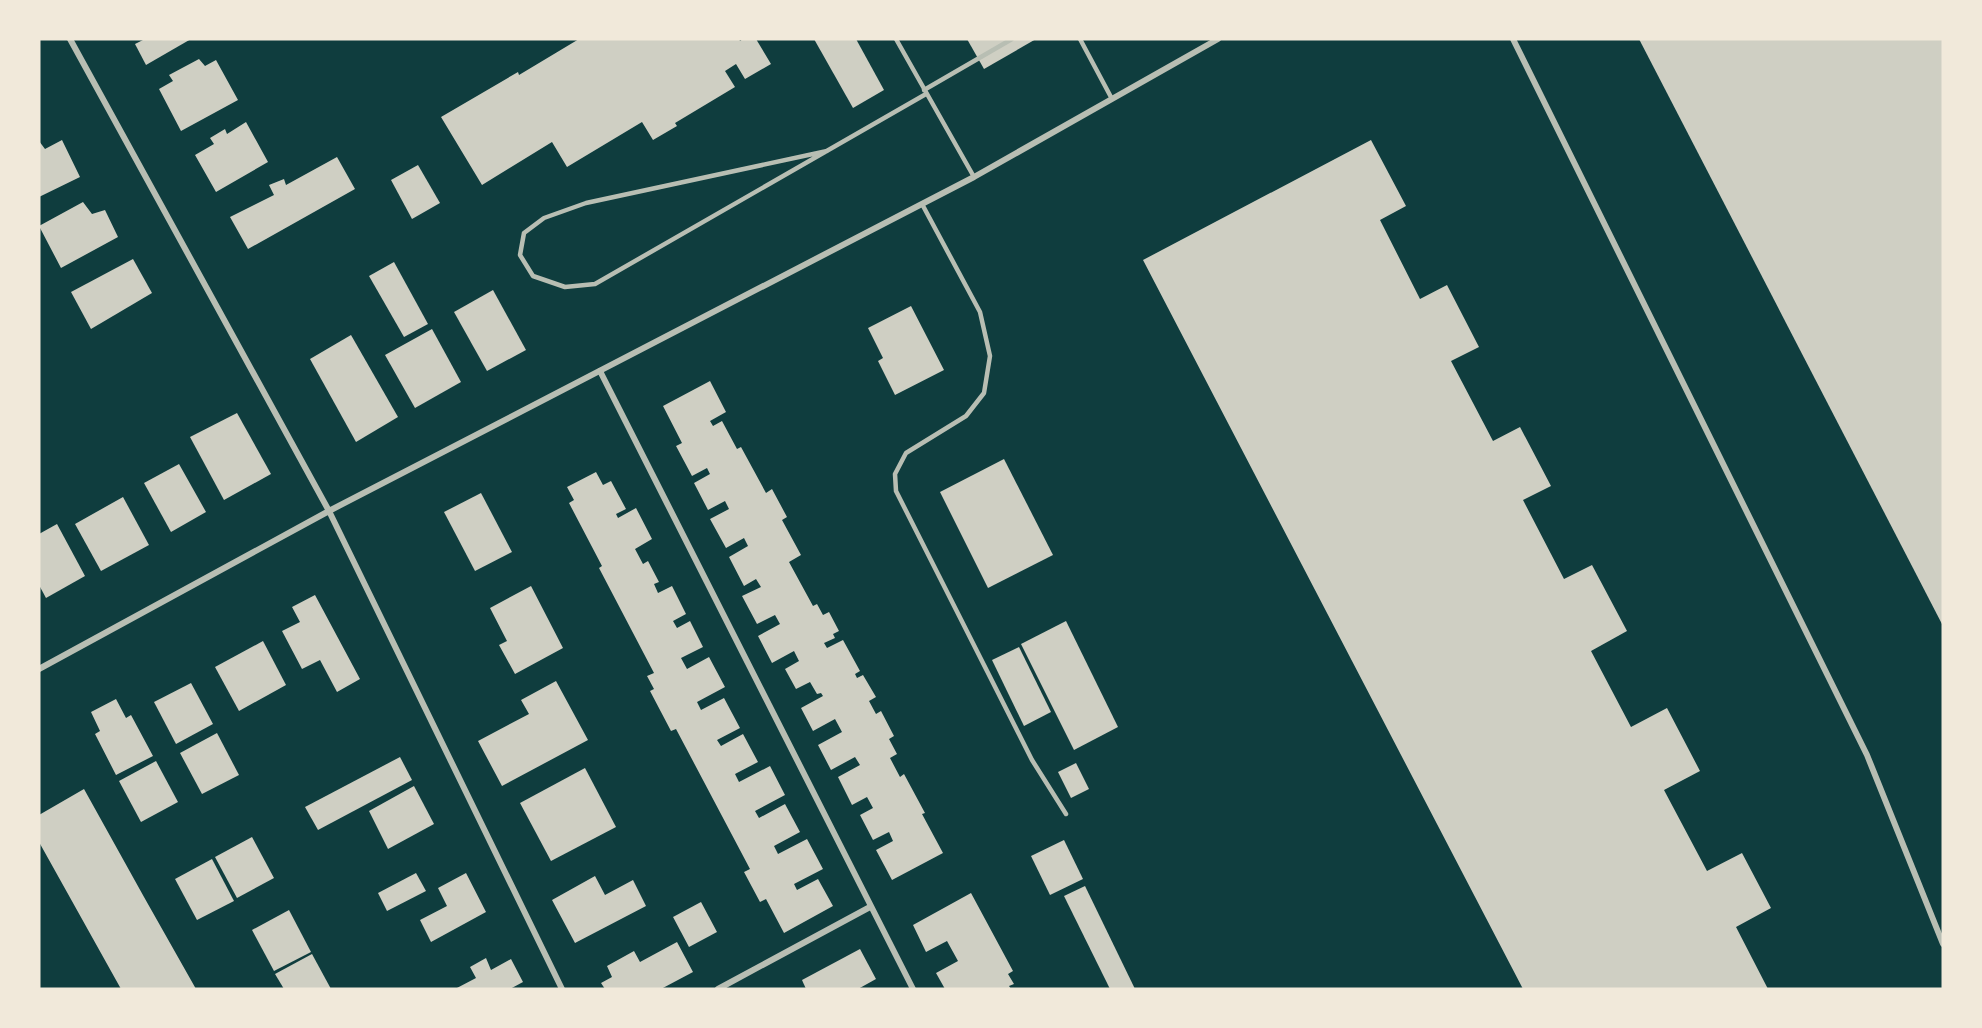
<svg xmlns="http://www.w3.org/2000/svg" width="1982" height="1028" font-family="'DejaVu Sans',sans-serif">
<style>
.building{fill:#cfcfc3}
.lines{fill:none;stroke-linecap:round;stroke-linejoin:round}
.service{stroke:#b8beb3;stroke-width:4.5}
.minor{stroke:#b8beb3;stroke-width:6}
</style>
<rect width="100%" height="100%" fill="#0f3d3e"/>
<!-- building -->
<g class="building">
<path d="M145,39h46l-45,26 -11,-21z"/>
<path d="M579,39h160l1,2 3,-2h13l15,25 -26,15 -9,-15 -11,7 10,16 -60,36 2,3 -24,14 -11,-18 -75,45 -15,-25 -70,43 -41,-68 77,-45 1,3z"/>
<path d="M814,39h42l28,51 -31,18z"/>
<path d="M967,39h69l-52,30z"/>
<path d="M1639,39h304v587z"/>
<path d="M199,59l6,7 11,-6 22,40 -57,31 -22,-42 14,-8 -4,-6z"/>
<path d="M246,122l22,40 -52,30 -21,-37 19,-11 -4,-6 15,-9 2,5z"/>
<path d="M62,140l18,37 -41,20v-56l6,8z"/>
<path d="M1371,140l35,66 -26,14 40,79 27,-14 32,62 -28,14 42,80 27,-14 31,59 -28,14 41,79 28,-14 35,66 -36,20 40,76 36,-19 33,63 -36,19 43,81 35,-18 29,55 -35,19 32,62h-245l-380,-729z"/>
<path d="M337,157l18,32 -107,60 -18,-32 44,-22 -5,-10 15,-6 2,6z"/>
<path d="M418,165l22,38 -28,16 -21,-39z"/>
<path d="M83,202l9,12 13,-4 13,27 -57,31 -22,-42z"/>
<path d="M133,259l19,34 -61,36 -20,-37z"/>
<path d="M394,262l34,62 -24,13 -35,-61z"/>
<path d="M493,290l33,60 -39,21 -33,-59z"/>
<path d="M911,306l33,64 -49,25 -17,-34 5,-3 -15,-30z"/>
<path d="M432,329l29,53 -46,26 -30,-53z"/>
<path d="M351,335l47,82 -42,25 -46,-83z"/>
<path d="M710,381l16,31 -16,9 3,5 9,-5 15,28 4,-2 25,46 6,-4 15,28 -5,3 19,35 -12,7 24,44 4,-2 6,11 6,-3 10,19 -6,3 2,4 -11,5 3,5 16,-8 17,31 -5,3 2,4 6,-3 13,22 -7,4 7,13 5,-3 13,25 -5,3 8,15 -7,4 10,19 4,-3 21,39 -3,1 21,39 -51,27 -16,-30 17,-9 -4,-9 -16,8 -13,-25 13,-7 -6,-11 -15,8 -14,-28 22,-12 -5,-8 -24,13 -13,-25 24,-13 -7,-13 -22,12 -12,-23 22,-12 -2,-3 -4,1 -7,-12 -14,7 -11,-20 14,-8 -5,-10 -22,12 -14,-27 22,-12 -5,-9 -18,9 -15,-28 19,-9 -5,-8 -12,7 -15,-29 19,-11 -4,-8 -18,10 -16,-29 19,-10 -4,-8 -17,9 -14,-27 16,-9 -3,-6 -15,8 -16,-30 6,-3 -19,-37z"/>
<path d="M237,413l34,61 -47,26 -34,-63z"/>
<path d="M1004,459l49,96 -65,33 -48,-96z"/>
<path d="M179,464l27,48 -35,20 -27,-49z"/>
<path d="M596,472l7,13 8,-4 15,28 -10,5 2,4 18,-10 16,31 -17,10 8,15 5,-3 11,21 -5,2 4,9 14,-7 14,28 -13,7 4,7 13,-7 13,26 -22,11 6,11 22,-12 16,30 -28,15 4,8 23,-12 16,30 -23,12 4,6 22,-12 15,28 -23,12 4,8 31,-16 15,29 -30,16 4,7 26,-14 15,28 -26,14 4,8 29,-15 16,30 -29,15 3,6 21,-11 15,27 -49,27 -18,-34 -6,3 -16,-30 6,-3 -74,-140 -5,2 -21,-40 4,-2 -7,-13 7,-3 -55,-105 3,-2 -33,-63 5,-3 -7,-13z"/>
<path d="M481,493l31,59 -37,19 -31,-59z"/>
<path d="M123,497l26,48 -48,26 -26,-47z"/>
<path d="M57,524l28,52 -39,22 -7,-13v-51z"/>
<path d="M531,586l32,62 -48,26 -16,-29 8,-4 -17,-33z"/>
<path d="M315,595l45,84 -23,13 -17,-32 -18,9 -20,-38 18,-9 -8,-15z"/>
<path d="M1066,621l52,106 -44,23 -53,-106z"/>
<path d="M263,641l23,44 -47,26 -24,-44z"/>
<path d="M1019,647l32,65 -27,14 -32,-66z"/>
<path d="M556,681l32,59 -86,46 -24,-45 51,-27 -8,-14z"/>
<path d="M191,683l22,41 -37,20 -22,-42z"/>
<path d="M116,699l10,19 5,-3 22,41 -37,19 -21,-41 5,-3 -9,-19z"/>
<path d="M217,733l22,42 -37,19 -22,-41z"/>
<path d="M400,757l12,23 -94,50 -13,-23z"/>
<path d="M156,761l22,41 -37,20 -22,-41z"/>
<path d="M1076,763l13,26 -18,9 -13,-26z"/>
<path d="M585,768l31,59 -65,34 -31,-58z"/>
<path d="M414,786l20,38 -46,25 -19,-38z"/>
<path d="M84,789l60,108 52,92h-75l-82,-147v-27z"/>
<path d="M252,837l22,41 -37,20 -22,-41z"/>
<path d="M1064,840l19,39 -33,16 -19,-39z"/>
<path d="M212,859l22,42 -37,19 -22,-41z"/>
<path d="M416,873l10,18 -39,20 -9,-18z"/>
<path d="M466,873l20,39 -55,30 -11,-22 27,-14 -9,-18z"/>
<path d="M595,876l10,19 28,-15 13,26 -71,37 -23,-43z"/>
<path d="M1085,886l50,103h-25l-46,-93z"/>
<path d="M971,893l42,78 -5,3 6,10 -5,2 2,3h-66l-9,-16 22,-12 -11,-20 -21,11 -13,-27z"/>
<path d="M701,902l16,30 -28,15 -16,-30z"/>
<path d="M289,910l22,42 -37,19 -22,-41z"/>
<path d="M677,942l16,30 -32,17h-56l-4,-6 11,-6 -5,-11 27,-15 6,11z"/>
<path d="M860,949l16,30 -18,10h-52l-4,-9z"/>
<path d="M312,954l19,35h-47l-9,-15z"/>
<path d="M486,958l5,12 20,-11 12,23 -13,7h-55l21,-11 -6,-11z"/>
</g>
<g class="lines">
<!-- service -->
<g class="service">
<path d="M896,39l78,138"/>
<path d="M1080,39l32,60"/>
<path d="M924,90l88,-51"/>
<path d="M827,151l-241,52 -42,15 -20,15 -4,22 13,21 32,11 30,-3 331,-190"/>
<path d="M922,204l58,108 10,44 -6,37 -18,23 -60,37 -11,21 1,17 136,269 34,54"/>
</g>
<!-- minor -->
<g class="minor">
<path d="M70,39l259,472 233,478"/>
<path d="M1513,39l354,716 76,189"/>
<path d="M600,371l313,618"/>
<path d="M39,669l290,-158 645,-334 244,-138"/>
<path d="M718,989l152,-82"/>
</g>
</g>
<!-- border -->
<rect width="1982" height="1028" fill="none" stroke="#f1e9da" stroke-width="81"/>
</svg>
